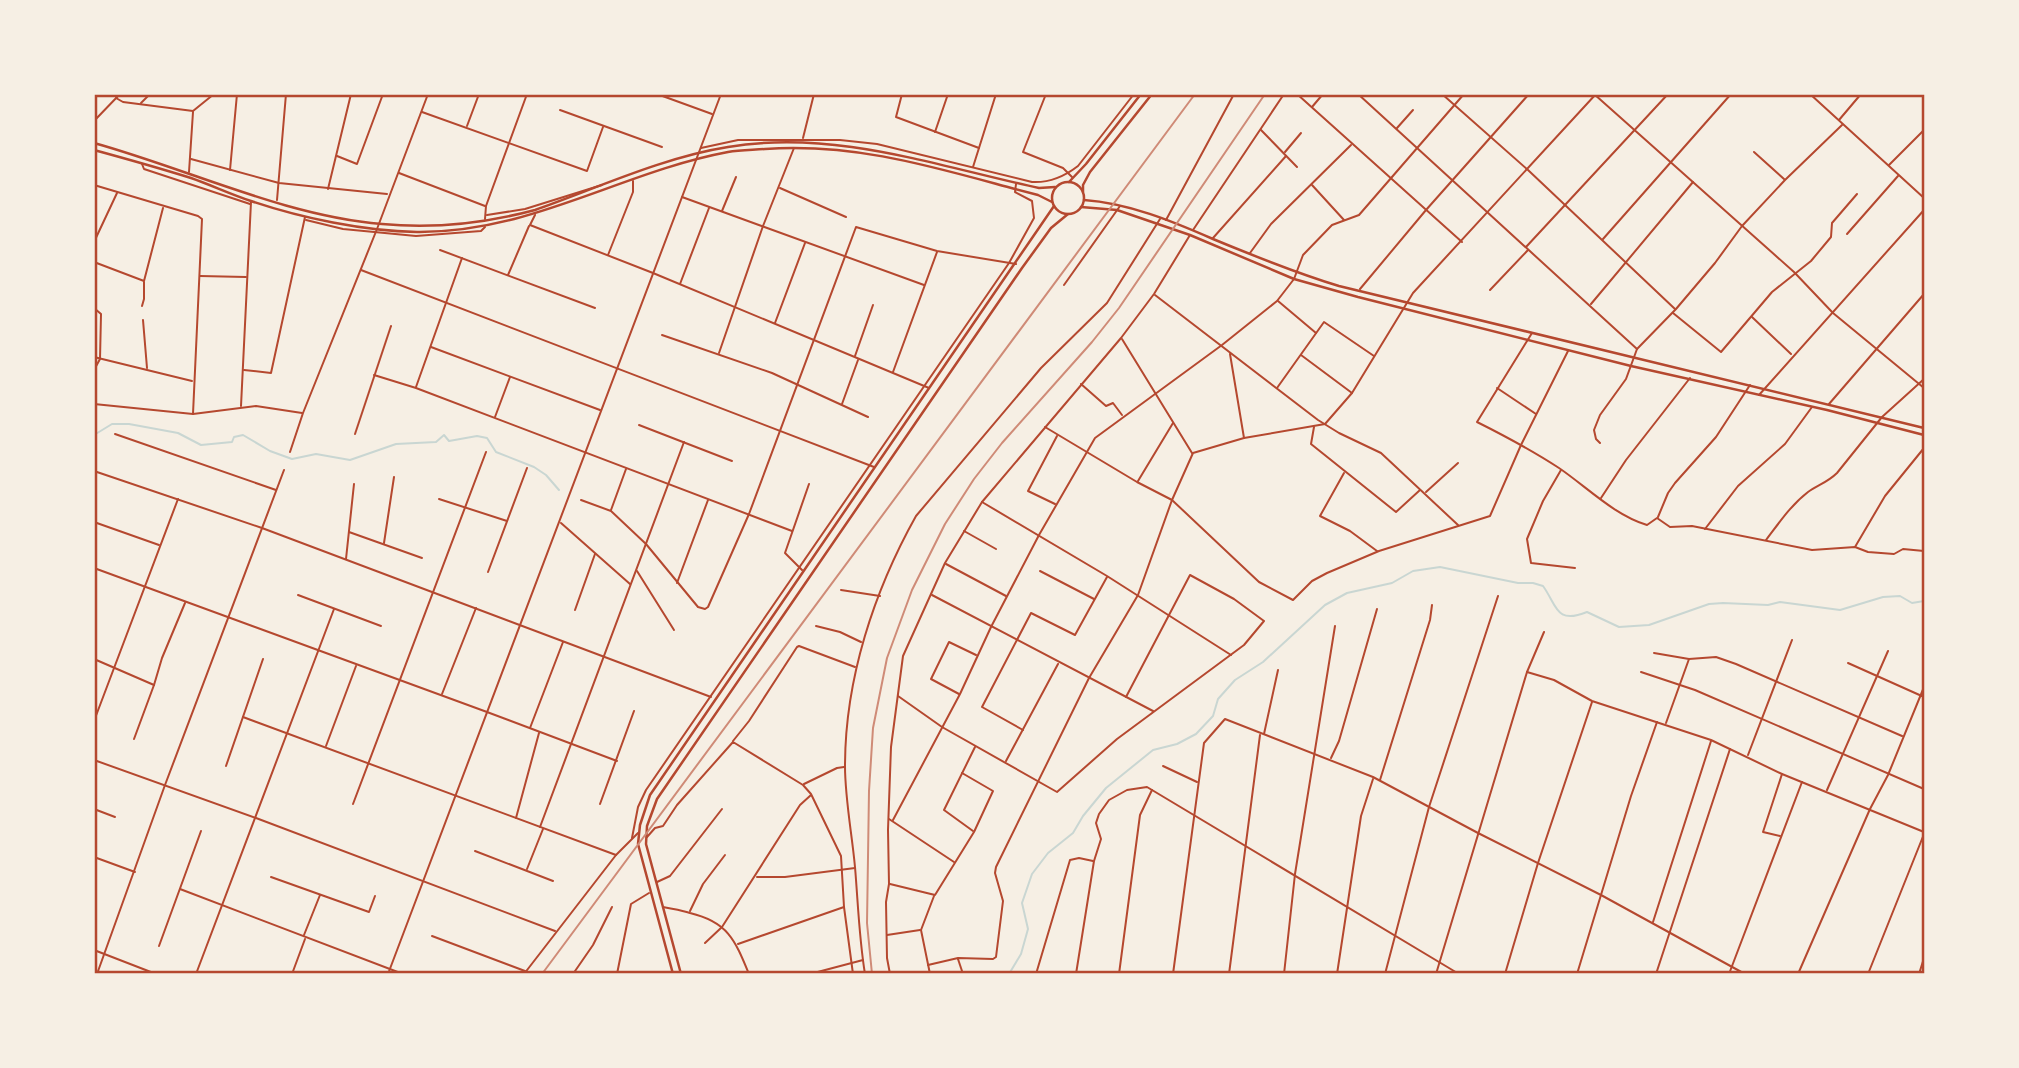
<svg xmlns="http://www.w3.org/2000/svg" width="2019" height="1068" font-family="'Playfair Display',serif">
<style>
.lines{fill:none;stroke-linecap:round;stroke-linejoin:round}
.stream{stroke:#c9d6d2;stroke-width:2}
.minor{stroke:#b5482f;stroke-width:2}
.secondary{stroke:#b5482f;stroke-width:2.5}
.primary{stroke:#b5482f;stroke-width:2.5}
.rail{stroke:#cf8b77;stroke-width:2}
.neatline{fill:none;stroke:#b5482f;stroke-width:2.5}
</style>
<rect width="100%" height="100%" fill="#f6efe4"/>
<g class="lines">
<!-- stream -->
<g class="stream">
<path d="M94,435l18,-11h17l49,9 23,12 31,-3 2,-5 9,-2 27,16 22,8 24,-5 34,6 46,-16 40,-2 8,-7 5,6 28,-5 10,2 9,14 38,15 12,8 13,15"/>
<path d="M1009,974l12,-20 7,-25 -6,-26 10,-29 16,-21 25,-20 10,-17 23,-28 47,-38 24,-6 19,-10 17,-18 5,-17 17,-19 28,-18 62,-57 22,-12 45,-10 21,-12 27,-4 78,16h15l10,3c14,19 12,39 44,26l32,15 30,-2 60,-21 14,-1 45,2 12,-3 60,8 43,-13 17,-1 12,7 12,-2"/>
</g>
<!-- minor -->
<g class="minor">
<path d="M657,94l55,20"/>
<path d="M902,94l-6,23 83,31"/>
<path d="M1046,94l-23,58 40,16 9,9"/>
<path d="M1297,94l165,148"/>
<path d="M1358,94l279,255"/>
<path d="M1442,94l86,76 147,139"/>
<path d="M1594,94l200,178 39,41 91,75"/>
<path d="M1810,94l114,104"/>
<path d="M116,98l7,4 70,9 21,-17"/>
<path d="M141,103l9,-9"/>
<path d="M1312,107l11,-13"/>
<path d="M560,110l102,37"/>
<path d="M422,112l165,59 16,-44"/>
<path d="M1839,120l22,-26"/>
<path d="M94,121l26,-27"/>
<path d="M467,126l12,-32"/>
<path d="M1397,128l16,-18"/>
<path d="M1261,130l36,37"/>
<path d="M935,132l13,-38"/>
<path d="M803,138l11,-44"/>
<path d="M701,148l37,-8h102l37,4 155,38c17,1 33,-6 46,-16l56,-72"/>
<path d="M1285,152l16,-19"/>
<path d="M1754,152l30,27"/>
<path d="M337,156l20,8 26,-70"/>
<path d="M191,159l88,24 108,11"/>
<path d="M142,164l2,5 106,35"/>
<path d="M1889,165l35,-35"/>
<path d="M973,167l23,-73"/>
<path d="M230,170l7,-76"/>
<path d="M189,172l4,-60"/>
<path d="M399,173l86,33"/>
<path d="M94,185l104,31 4,3 -9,195"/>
<path d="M1312,185l32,35"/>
<path d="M780,188l66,29"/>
<path d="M328,189l23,-95"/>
<path d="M682,197l242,88"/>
<path d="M277,200l9,-106"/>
<path d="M722,211l14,-34"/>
<path d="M487,215l38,-6 77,-24"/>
<path d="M535,215l-5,10 123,48 276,115"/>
<path d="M485,219l1,-13 41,-112"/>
<path d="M306,220l37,9 73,7 65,-5 4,-4"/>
<path d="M1166,220l68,-126"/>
<path d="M1193,230l91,-136"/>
<path d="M1847,234l51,-58"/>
<path d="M1213,238l73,-82"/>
<path d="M1603,239l128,-145"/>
<path d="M94,242l23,-49"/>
<path d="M1526,247l142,-153"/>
<path d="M440,250l155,58"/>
<path d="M1250,253l21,-29 80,-79"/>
<path d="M608,255l25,-63v-11"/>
<path d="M94,262l50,19 19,-73"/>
<path d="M361,270l513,197"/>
<path d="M508,275l21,-49"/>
<path d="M200,276l46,1"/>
<path d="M680,284l29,-76"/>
<path d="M1064,285l56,-79"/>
<path d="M1360,289l66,-79 103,-116"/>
<path d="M1490,290l38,-40"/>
<path d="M1155,295l163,125 21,13 42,20 77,72"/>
<path d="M1278,301l38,32"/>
<path d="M1591,304l102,-122"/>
<path d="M142,306l2,-7v-17"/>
<path d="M94,308l7,6 -1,45 -6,11"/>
<path d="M1673,313l48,39 51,-60 39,-31 20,-24 1,-14 25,-29"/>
<path d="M1752,317l39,37"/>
<path d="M143,320l4,48"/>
<path d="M775,323l30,-80"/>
<path d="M1532,333l-55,89c28,14 56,29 82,46 28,19 55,47 88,57l10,-7 13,9 22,-1 120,24 43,-3 13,5 26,2 9,-5 21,2"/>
<path d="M662,335l110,38 96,44"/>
<path d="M1122,339l70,114"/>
<path d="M431,347l169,63"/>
<path d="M719,353l44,-127 31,-78"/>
<path d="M1230,354l14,84"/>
<path d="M1301,355l51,38"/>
<path d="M855,356l18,-51"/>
<path d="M94,357l98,24"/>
<path d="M244,370l27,3 34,-156"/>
<path d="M893,372l44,-120"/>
<path d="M374,375l42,13 376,143"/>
<path d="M1081,384l25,22 7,-3 9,12"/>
<path d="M416,387l46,-129"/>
<path d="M1277,388l47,-66 50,34"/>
<path d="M1497,388l39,26"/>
<path d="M1759,395l165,-185"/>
<path d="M94,404l99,10 63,-8 46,7"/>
<path d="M842,404l16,-44"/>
<path d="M1829,404l95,-110"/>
<path d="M241,406l10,-204"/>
<path d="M495,417l15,-40"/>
<path d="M639,425l93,36"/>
<path d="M1045,427l92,55 35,18 87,82 34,18 19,-19 15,-8 52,-22 111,-35 31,-71 47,-94"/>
<path d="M1314,427l-3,17 85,68 24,-22"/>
<path d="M115,434l161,56"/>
<path d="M355,434l36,-108"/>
<path d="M1600,443l-4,-4 -2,-9 6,-15 26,-36 11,-30 39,-40 39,-46 27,-37 43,-46 57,-55"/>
<path d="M290,452l13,-39 74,-184 51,-135"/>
<path d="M1561,470l-18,31 -16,38 4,24 44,5"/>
<path d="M94,471l168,57 449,169"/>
<path d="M1344,473l-24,43 30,15 27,20"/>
<path d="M1138,481l35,-58"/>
<path d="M1426,492l32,-29"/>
<path d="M1601,498l25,-38 64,-82"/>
<path d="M439,499l68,22"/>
<path d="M581,500l30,11 35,33 52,63 7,2 3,-2 41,-93 107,-287 81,24 79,13"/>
<path d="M982,502l125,74 124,79"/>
<path d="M1055,504l-27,-13 29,-55"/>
<path d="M611,510l15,-41"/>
<path d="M1658,517l10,-24 7,-10 41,-46 34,-52"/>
<path d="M94,522l65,23"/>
<path d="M561,523l69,61"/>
<path d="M1705,529l33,-43 47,-42 27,-37"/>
<path d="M964,531l32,18"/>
<path d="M349,532l73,26"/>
<path d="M1766,540c13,-17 25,-35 42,-48 10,-7 20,-10 29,-19l45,-56 42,-38"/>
<path d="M384,543l10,-66"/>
<path d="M1855,547l30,-51 39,-48"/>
<path d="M346,559l8,-75"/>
<path d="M946,564l60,32"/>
<path d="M94,568l393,144 130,49"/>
<path d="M802,570l-17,-17 24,-69"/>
<path d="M637,571l37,59"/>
<path d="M1040,571l54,28"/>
<path d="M488,572l39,-104"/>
<path d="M677,583l31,-83"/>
<path d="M841,590l39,6"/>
<path d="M298,595l83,31"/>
<path d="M932,595l221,116"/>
<path d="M575,610l20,-56"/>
<path d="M816,626l24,6 21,10"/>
<path d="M1654,653l35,6 27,-2 20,7 166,72"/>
<path d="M94,659l60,26"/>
<path d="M1848,663l76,34"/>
<path d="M1527,672l27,8 38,21 119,39 71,34 142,58"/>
<path d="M1641,672l54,18 229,99"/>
<path d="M442,694l34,-86"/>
<path d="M959,694l-28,-15 18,-37 27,13"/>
<path d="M898,696l44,31 115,65 60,-53 127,-94 20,-24 -30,-22 -44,-24 -64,122"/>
<path d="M243,717l373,138"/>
<path d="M94,721l84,-222"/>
<path d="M1666,723l23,-64"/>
<path d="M530,728l33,-86"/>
<path d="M1023,730l-41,-23 49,-94 44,22 32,-58"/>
<path d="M1264,734l14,-64"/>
<path d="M134,739l20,-54 8,-27 23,-55"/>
<path d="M733,741l16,-20 48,-74 2,-1 56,21"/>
<path d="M326,746l30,-80"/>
<path d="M1748,755l44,-115"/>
<path d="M1331,758l8,-17 38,-132"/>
<path d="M94,760l162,58 299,113"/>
<path d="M1006,761l52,-97"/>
<path d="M226,766l37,-107"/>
<path d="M1163,766l34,16"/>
<path d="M1380,780l50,-160 2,-15"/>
<path d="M804,784l33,-16 7,-1"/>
<path d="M1827,790l61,-139"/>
<path d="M353,804l133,-352"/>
<path d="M600,804l34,-93"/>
<path d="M94,809l21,8"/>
<path d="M516,818l23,-85"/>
<path d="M889,819l65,43"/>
<path d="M893,820l67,-126 31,-67 48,-92 56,-97 127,-93 55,-44 17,-22 9,-24 29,-30 27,-10 105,-121"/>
<path d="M540,827l144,-385"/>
<path d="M973,831l-29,-21 31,-63"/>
<path d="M1780,836l-17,-4 19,-58"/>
<path d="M647,837l8,-9 8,-2 14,-21 56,-63 70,43 8,9 30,62 3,51 9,67"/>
<path d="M632,838l6,-31 8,-17 363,-527 25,-45 -2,-17 -17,-9 1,-8"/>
<path d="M475,851l78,30"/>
<path d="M94,857l41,15"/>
<path d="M527,869l16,-40"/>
<path d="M271,877l98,35 6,-16"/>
<path d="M757,877h28l70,-9"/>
<path d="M657,882l13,-6 52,-67"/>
<path d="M890,884l45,11 39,-63 19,-41 -31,-18"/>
<path d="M180,889l223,85"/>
<path d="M663,907c9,2 18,3 27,6 38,9 45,27 59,61"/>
<path d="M690,911l13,-27 22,-29"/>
<path d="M1653,922l58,-181"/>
<path d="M304,935l16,-40"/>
<path d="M887,935l33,-5"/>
<path d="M432,936l93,35"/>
<path d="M705,943l17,-16 78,-122 11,-10"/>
<path d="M738,944l106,-37"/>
<path d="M159,946l42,-115"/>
<path d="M94,950l62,24"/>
<path d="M958,959l5,15"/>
<path d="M928,965l30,-7 35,1 3,-2 7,-56 -8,-28 1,-6 93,-189 49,-83 34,-95 21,-47 51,-15 81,-14 27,-31 61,-100 183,-199"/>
<path d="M97,974l68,-189 119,-315"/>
<path d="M196,974l138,-365"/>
<path d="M292,974l13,-35"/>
<path d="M388,974l333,-880"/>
<path d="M524,974l92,-119 22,-22"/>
<path d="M573,974l20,-29 19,-38"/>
<path d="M617,974l14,-70 18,-11"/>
<path d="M810,974l53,-14"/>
<path d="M865,974c-6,-36 -7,-72 -10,-107 -3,-33 -10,-68 -10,-101 0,-87 29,-175 71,-250l125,-148 66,-65 53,-84"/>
<path d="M890,974l-3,-16 -1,-56 3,-18 -1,-54 3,-83 12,-91 42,-93 37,-61 139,-164 33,-44 36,-59"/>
<path d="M930,974l-9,-44 13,-34"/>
<path d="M1036,974l34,-114 9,-2 14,3"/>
<path d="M1076,974l18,-113 7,-22 -5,-16 3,-9 10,-14 18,-10 20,-3 312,187"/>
<path d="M1119,974l21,-159 12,-25"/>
<path d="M1173,974l31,-231 21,-24 148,58 105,56 123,62 144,79"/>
<path d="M1229,974l31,-239"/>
<path d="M1284,974l11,-100 40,-248"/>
<path d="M1337,974l24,-158 12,-37"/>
<path d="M1385,974l44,-167 69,-211"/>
<path d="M1436,974l91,-302 17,-40"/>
<path d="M1505,974l33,-111 54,-161"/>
<path d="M1577,974l54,-178 26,-74"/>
<path d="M1656,974l74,-225"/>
<path d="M1729,974l73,-192"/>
<path d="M1798,974l72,-165 18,-34 36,-88"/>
<path d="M1868,974l56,-140"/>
<path d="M1919,974l5,-16"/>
</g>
<!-- secondary -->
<g class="secondary">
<path d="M94,143c94,26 191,73 288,81 51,5 104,-1 153,-14 62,-22 129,-53 193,-63 107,-18 208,19 311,41l16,-1"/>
<path d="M94,150c33,9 65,18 97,28 20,7 39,16 60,23 50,17 113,30 166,31 114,1 204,-60 311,-80 12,-2 25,-2 37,-3 90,-6 165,17 250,40l23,6 14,7"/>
<path d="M1084,200c44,3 88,21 129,39 41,17 83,34 126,47l585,142"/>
<path d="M1081,207l36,3 73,25 104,44 64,18 273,69 196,44 97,25"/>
</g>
<!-- primary -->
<g class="primary">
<circle cx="1068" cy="198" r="16"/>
<path d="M1069,182l17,-18 55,-70"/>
<path d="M1083,192v-7l7,-13 62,-78"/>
<path d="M673,974l-35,-130 2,-19 10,-30 404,-589"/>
<path d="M681,974l-35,-130 1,-18 10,-27 365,-531 29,-40 17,-14"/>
</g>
<!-- rail -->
<g class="rail">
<path d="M542,974l653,-880"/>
<path d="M872,974l-5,-51 2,-132 4,-63 14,-70 25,-68 33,-66 29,-45 28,-36 90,-101 27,-34 146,-214"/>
</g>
</g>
<!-- border -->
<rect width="2019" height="1068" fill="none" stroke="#f6efe4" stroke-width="192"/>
<rect x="96" y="96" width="1827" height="876" class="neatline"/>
</svg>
